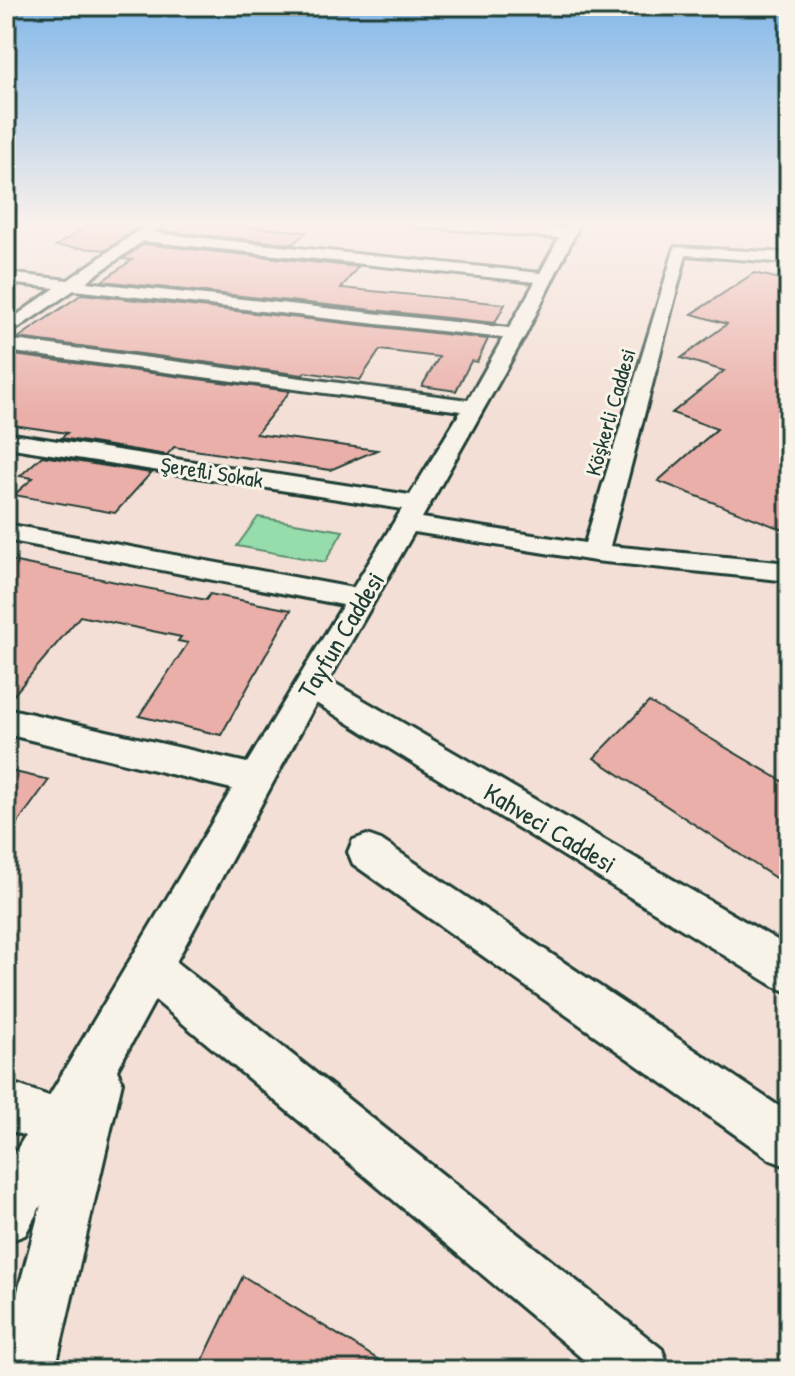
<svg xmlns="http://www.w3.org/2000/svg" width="795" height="1376" font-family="'Patrick Hand',sans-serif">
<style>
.green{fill:#96ddab;stroke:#5a8d70;stroke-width:2}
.building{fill:#eaafa9;stroke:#1f3d34;stroke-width:2}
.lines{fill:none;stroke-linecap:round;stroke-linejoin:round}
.minor-casing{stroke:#1f3d34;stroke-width:6}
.minor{fill:#f7f3e8;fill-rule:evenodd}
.labels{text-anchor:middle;stroke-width:6;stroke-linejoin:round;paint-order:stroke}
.far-street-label{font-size:22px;fill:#1f3d34;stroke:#f7f3e8}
.street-label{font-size:26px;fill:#1f3d34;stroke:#f7f3e8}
</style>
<rect width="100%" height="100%" fill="#f3dfd5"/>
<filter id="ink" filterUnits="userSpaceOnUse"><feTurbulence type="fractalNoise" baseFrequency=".0125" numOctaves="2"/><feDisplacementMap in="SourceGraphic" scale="16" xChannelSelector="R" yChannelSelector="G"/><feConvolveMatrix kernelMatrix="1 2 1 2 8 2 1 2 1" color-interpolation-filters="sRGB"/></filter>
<g filter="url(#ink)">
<!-- green -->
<path class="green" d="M258,517l85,14 -18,31 -88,-16z"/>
<!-- building -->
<g class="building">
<path d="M93,222h53l-40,28 -50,-4z"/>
<path d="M165,222h30l111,10 -13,12 -132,-13 6,-7z"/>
<path d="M144,244l214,23 -17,21 164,16 -10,19 -393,-42 30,-21 -9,-1z"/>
<path d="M754,273l35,8v251l-131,-51 59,-52 -45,-16 52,-42 -43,-13 46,-34 -35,-10z"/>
<path d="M82,294l406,45 -11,23 -6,-1 -15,30 -34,-5 17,-29 -59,-7 -20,30 -55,-8 -2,3 -285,-37z"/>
<path d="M6,354l284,37 -34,43 121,16 -47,20 -156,-23 -7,8 -106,-17 6,-5 -61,-9z"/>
<path d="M42,456l109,17 -36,40 -101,-18 19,-17 -13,-2z"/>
<path d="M6,560l200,40 4,-6 81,16 -70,125 -82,-19 49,-73 -10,-2 3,-4 -101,-21 -74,88z"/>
<path d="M649,702l140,83v102l-195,-129z"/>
<path d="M6,770l43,10 -43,59z"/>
<path d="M243,1276l152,94h-197z"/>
</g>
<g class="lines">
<defs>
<g id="minor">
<path d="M151,222l13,2 -10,9 386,40 19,-35 -143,-12 -7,-4h55l99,7 4,-7h14l-55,112 -104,184 163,25 90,-296 114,6v10l-103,-8 -76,291 179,17v18l-194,-20 -181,-29 -85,148 460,267v45l-15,-6 -458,-283 -140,259 486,387 8,21h-74l-441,-370 -38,70 5,12 -67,288h-49v-34l35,-131 -16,30 -19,7v-75l19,-31 -19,-7v-48l43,15 183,-307 -226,-55v-26l241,55 96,-158 -337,-65v-16l347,64 49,-79 -396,-62v-14l404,62 51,-84 -455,-60v-12l462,61 35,-62 -429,-48 -68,46v-13l49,-35 -49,-5v-10l62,7zM143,241l392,41 -26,46 -423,-46z"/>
<path d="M367,835l14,5 408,273v54l-18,-7 -418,-296 -5,-12 5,-12z"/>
</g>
</defs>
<!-- minor casing -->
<use href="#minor" class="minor-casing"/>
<!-- minor -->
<use href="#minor" class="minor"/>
</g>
</g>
<!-- sky -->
<linearGradient id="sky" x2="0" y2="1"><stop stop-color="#83b8e8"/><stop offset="0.54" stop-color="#faf1ec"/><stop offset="1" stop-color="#faf1ec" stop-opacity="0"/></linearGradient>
<rect width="795" height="414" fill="url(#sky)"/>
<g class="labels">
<!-- far-street labels -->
<g class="far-street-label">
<text transform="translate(610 412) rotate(-74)" y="8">Köşkerli Caddesi</text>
<text transform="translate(212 472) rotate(9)" y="8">Şerefli Sokak</text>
</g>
<!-- street labels -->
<g class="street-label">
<text transform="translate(341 635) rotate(-59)" y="9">Tayfun Caddesi</text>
<text transform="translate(550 828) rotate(31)" y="9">Kahveci Caddesi</text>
</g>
</g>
<!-- margin -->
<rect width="795" height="1376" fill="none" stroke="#f7f3e8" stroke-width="32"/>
<rect x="16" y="16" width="763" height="1344" fill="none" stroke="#1f3d34" stroke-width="3" filter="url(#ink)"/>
</svg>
